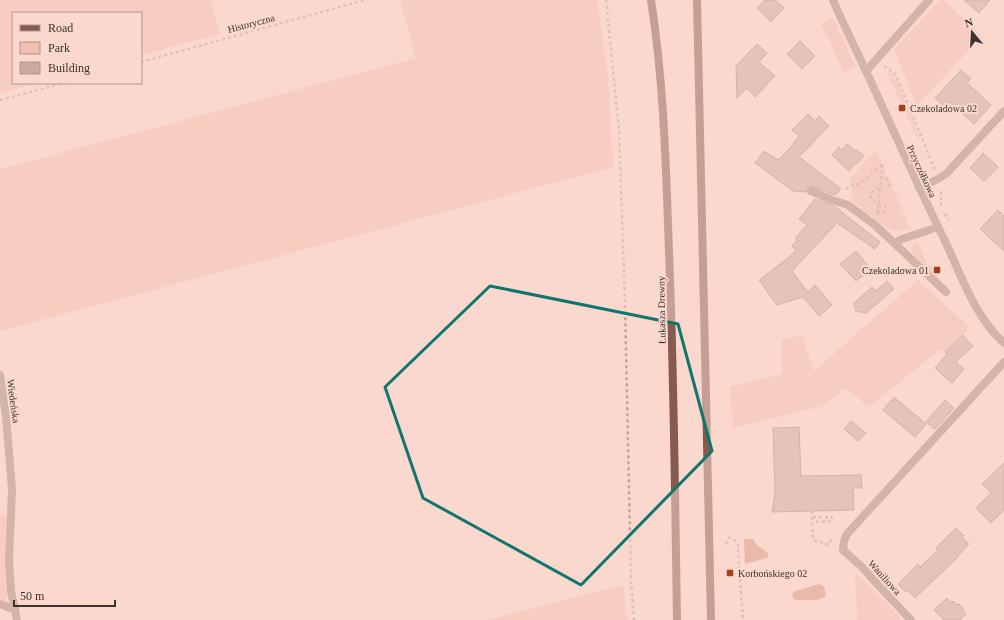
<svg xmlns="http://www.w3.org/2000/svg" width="1004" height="620" font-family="Georgia,serif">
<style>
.green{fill:#f1beaf}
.water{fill:#da937e}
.building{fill:#caaaa0;stroke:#a4857c}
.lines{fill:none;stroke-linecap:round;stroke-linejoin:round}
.path{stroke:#c0a49c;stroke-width:2.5;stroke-dasharray:3 3;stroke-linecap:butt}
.service{stroke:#a6867d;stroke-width:8}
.minor{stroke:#a6867d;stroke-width:8}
.tertiary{stroke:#a6867d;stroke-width:8}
.secondary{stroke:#875a4e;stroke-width:8}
.marked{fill:none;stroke:#0f766e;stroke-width:3;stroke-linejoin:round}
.poi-dot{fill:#a53d1e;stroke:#fad8ce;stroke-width:1.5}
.labels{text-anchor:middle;stroke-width:4;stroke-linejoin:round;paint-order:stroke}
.street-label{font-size:10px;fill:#3f322e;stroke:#fad8ce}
.poi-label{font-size:10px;fill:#3f322e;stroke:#fad8ce;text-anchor:start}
</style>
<rect width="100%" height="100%" fill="#fad8ce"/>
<!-- green -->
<g class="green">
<path d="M0,0h211l9,34 -79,21v-42h-128v70h26l-39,10z"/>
<path d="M400,0h197l11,78 5,89 -613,164v-162l416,-111z"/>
<path d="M940,0h4l38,36 -65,70 -23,-57z"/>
<path d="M831,19l3,1 21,46 -2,2 -9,4 -23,-49z"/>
<path d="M886,71l6,3 5,8 23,57h-2z"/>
<path d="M876,150l35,79 -15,2 -10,-4 -33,-25 -2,-12 3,-5 -5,-6z"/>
<path d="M917,241l11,24 4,-1 6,15 -25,-23c-3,-7 -1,-11 4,-15z"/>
<path d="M918,280l52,48 -25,24 -4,-3 -72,58 -24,-19 -21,17v1l-91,22 -3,-41 52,-13v-34l20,-5 12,36z"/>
<path d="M6,514l-1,42 2,46 -7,-3v-83z"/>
<path d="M855,571l45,46 -3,3h-40z"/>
<path d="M618,586h6l1,28h3v6h-140z"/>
</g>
<!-- water -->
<g class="water">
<path d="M744,539h9c3,7 9,10 15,14v3l-1,2 -22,6z"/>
<path d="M819,584l5,2 2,10c-9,6 -20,4 -31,4l-3,-4 1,-4z"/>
</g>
<!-- building -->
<g class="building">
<path d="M765,0h10l9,8 -13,14 -14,-14z"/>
<path d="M964,0h26l-11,13z"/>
<path d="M800,41l15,15 -13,13 -15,-15z"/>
<path d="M757,44l10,9 -8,9 16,14 -20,21 -9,-9 -9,10 -1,-32z"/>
<path d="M961,70l10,9 -4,4 24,22 -17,19 -24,-22 -5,5 -10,-9z"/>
<path d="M808,114l7,7 4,-5 10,10 -30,31 42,32 -6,6 -24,-9 -4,1 -1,5 -13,-1 -38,-28 9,-12 14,9 11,-11 10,-13 -7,-6z"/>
<path d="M847,144l8,7 1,-2 8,7 -7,8 -1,-1 -7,8 -17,-16 7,-8 3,3z"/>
<path d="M983,153l15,14 -14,14 -14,-13z"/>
<path d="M815,199l19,7 46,36 -5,7 -38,-26 -45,48 16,21 7,-7 17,20 -13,11 -16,-19 -26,8 -18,-25 29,-22 8,-8 -4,-4 5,-6 -2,-2 12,-13 -8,-6z"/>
<path d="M998,210l6,6v35l-24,-22z"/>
<path d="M856,251l15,18 -15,12 -16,-17z"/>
<path d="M887,281l7,8 -28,24 -11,-2 1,-4 -3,-3 19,-17 4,4z"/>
<path d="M963,335l10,11 -17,16 8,7 -12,14 -17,-15 12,-14 -2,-2z"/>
<path d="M894,397l32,27 -11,13 -32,-27z"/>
<path d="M945,400l9,8 -19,21 -9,-7z"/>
<path d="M851,421l15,12 -8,8 -14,-12z"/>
<path d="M799,427l2,49 60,-1 1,13h-9l1,22 -82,2 3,-19 -2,-65z"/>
<path d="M1004,463v47l-13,13 -15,-15 15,-15 -9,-9z"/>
<path d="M956,528l8,8 -2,2 7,6 -11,12v1l-43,41 -7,-7 -2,1 -8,-8 20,-20 2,3 18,-17 -2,-2z"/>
<path d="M947,598l5,5 1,-2 4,4 2,-1 4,4v3l3,3 -6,6h-16l-10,-10z"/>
</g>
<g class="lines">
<!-- path -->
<g class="path">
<path d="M606,0l13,130 6,174 6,278 3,38"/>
<path d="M141,62l224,-62"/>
<path d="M884,66l10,7 4,7 37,90"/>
<path d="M0,100l64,-17"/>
<path d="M886,178l4,8 4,-2"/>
<path d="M846,189l6,-4 4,1 2,-1 26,-22"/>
<path d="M941,206v-17"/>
<path d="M877,211l6,1 3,-2 -1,-4c-3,-1 -6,-1 -9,-3 -5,-2 -8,-9 -2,-13 0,-1 5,-2 6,-2"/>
<path d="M945,214l4,6"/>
<path d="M877,215l6,-51"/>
<path d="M812,511l1,29 12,3 3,2 5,-7"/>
<path d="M813,517h19v4l-19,1"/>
<path d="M726,544l1,-4 2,-2h3l6,5 1,26 4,48 -2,3"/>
</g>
<!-- service -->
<g class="service">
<path d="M866,71l63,-71"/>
<path d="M843,550l1,-9 3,-7 157,-172"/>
<path d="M0,604l15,6"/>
</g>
<!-- minor -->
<g class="minor">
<path d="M919,188l19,-9 9,-6 57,-62"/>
<path d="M811,191l21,9 16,5 27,20 71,67"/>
<path d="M895,243l7,-4 36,-12"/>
<path d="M0,375l6,41 6,73 -3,71 2,31 6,29"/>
<path d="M843,550l19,17 16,18 33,35"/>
</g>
<!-- tertiary -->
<path class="tertiary" d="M833,0c10,24 22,47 33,71 26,56 51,113 78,168 17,35 30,77 60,104"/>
<!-- secondary -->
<g class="secondary">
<path d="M651,0c13,83 15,168 18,252 5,123 6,245 8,368"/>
<path d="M697,0l14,620"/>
</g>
</g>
<!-- marked area -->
<path d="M0 0H1004V620H0ZM490,286l188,38 34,127 -131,134 -158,-87 -38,-111z" fill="#fad8ce" fill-opacity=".55" fill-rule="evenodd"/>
<path class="marked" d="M490,286l188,38 34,127 -131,134 -158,-87 -38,-111z"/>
<!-- markers -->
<g class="poi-dot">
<rect x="898" y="104" width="8" height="8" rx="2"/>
<rect x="933" y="266" width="8" height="8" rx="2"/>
<rect x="726" y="569" width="8" height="8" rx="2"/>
</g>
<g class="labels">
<!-- street labels -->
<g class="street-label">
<text transform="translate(251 23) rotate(-15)" y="4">Historyczna</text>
<text transform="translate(922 171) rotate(65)" y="4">Przyczółkowa</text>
<text transform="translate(661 310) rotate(-91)" y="4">Łukasza Drewny</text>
<text transform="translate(14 401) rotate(82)" y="4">Wiedeńska</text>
<text transform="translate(885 577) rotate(48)" y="4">Waniliowa</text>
</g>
<!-- poi labels -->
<g class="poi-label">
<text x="910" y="112">Czekoladowa 02</text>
<text x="929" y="274" text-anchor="end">Czekoladowa 01</text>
<text x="738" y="577">Korbońskiego 02</text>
</g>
</g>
<!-- legend -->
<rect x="12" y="12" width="130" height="72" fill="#fad8ce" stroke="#af968e"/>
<rect x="20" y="25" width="20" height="6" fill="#875a4e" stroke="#af968e"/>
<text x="48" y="32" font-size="12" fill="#3f322e">Road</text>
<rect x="20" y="42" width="20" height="12" fill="#f1beaf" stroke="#af968e"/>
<text x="48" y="52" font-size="12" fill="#3f322e">Park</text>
<rect x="20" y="62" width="20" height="12" fill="#caaaa0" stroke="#af968e"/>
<text x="48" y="72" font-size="12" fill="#3f322e">Building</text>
<!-- north arrow -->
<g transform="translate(972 32) rotate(342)" stroke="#fad8ce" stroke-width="3" paint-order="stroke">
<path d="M0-3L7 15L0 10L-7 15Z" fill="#3f322e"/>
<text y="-6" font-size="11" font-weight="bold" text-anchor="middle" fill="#3f322e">N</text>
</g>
<!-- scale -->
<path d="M14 600v6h101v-6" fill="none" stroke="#3f322e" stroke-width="2"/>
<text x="20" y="600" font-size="12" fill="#3f322e" stroke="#fad8ce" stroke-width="3" paint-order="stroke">50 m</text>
</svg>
